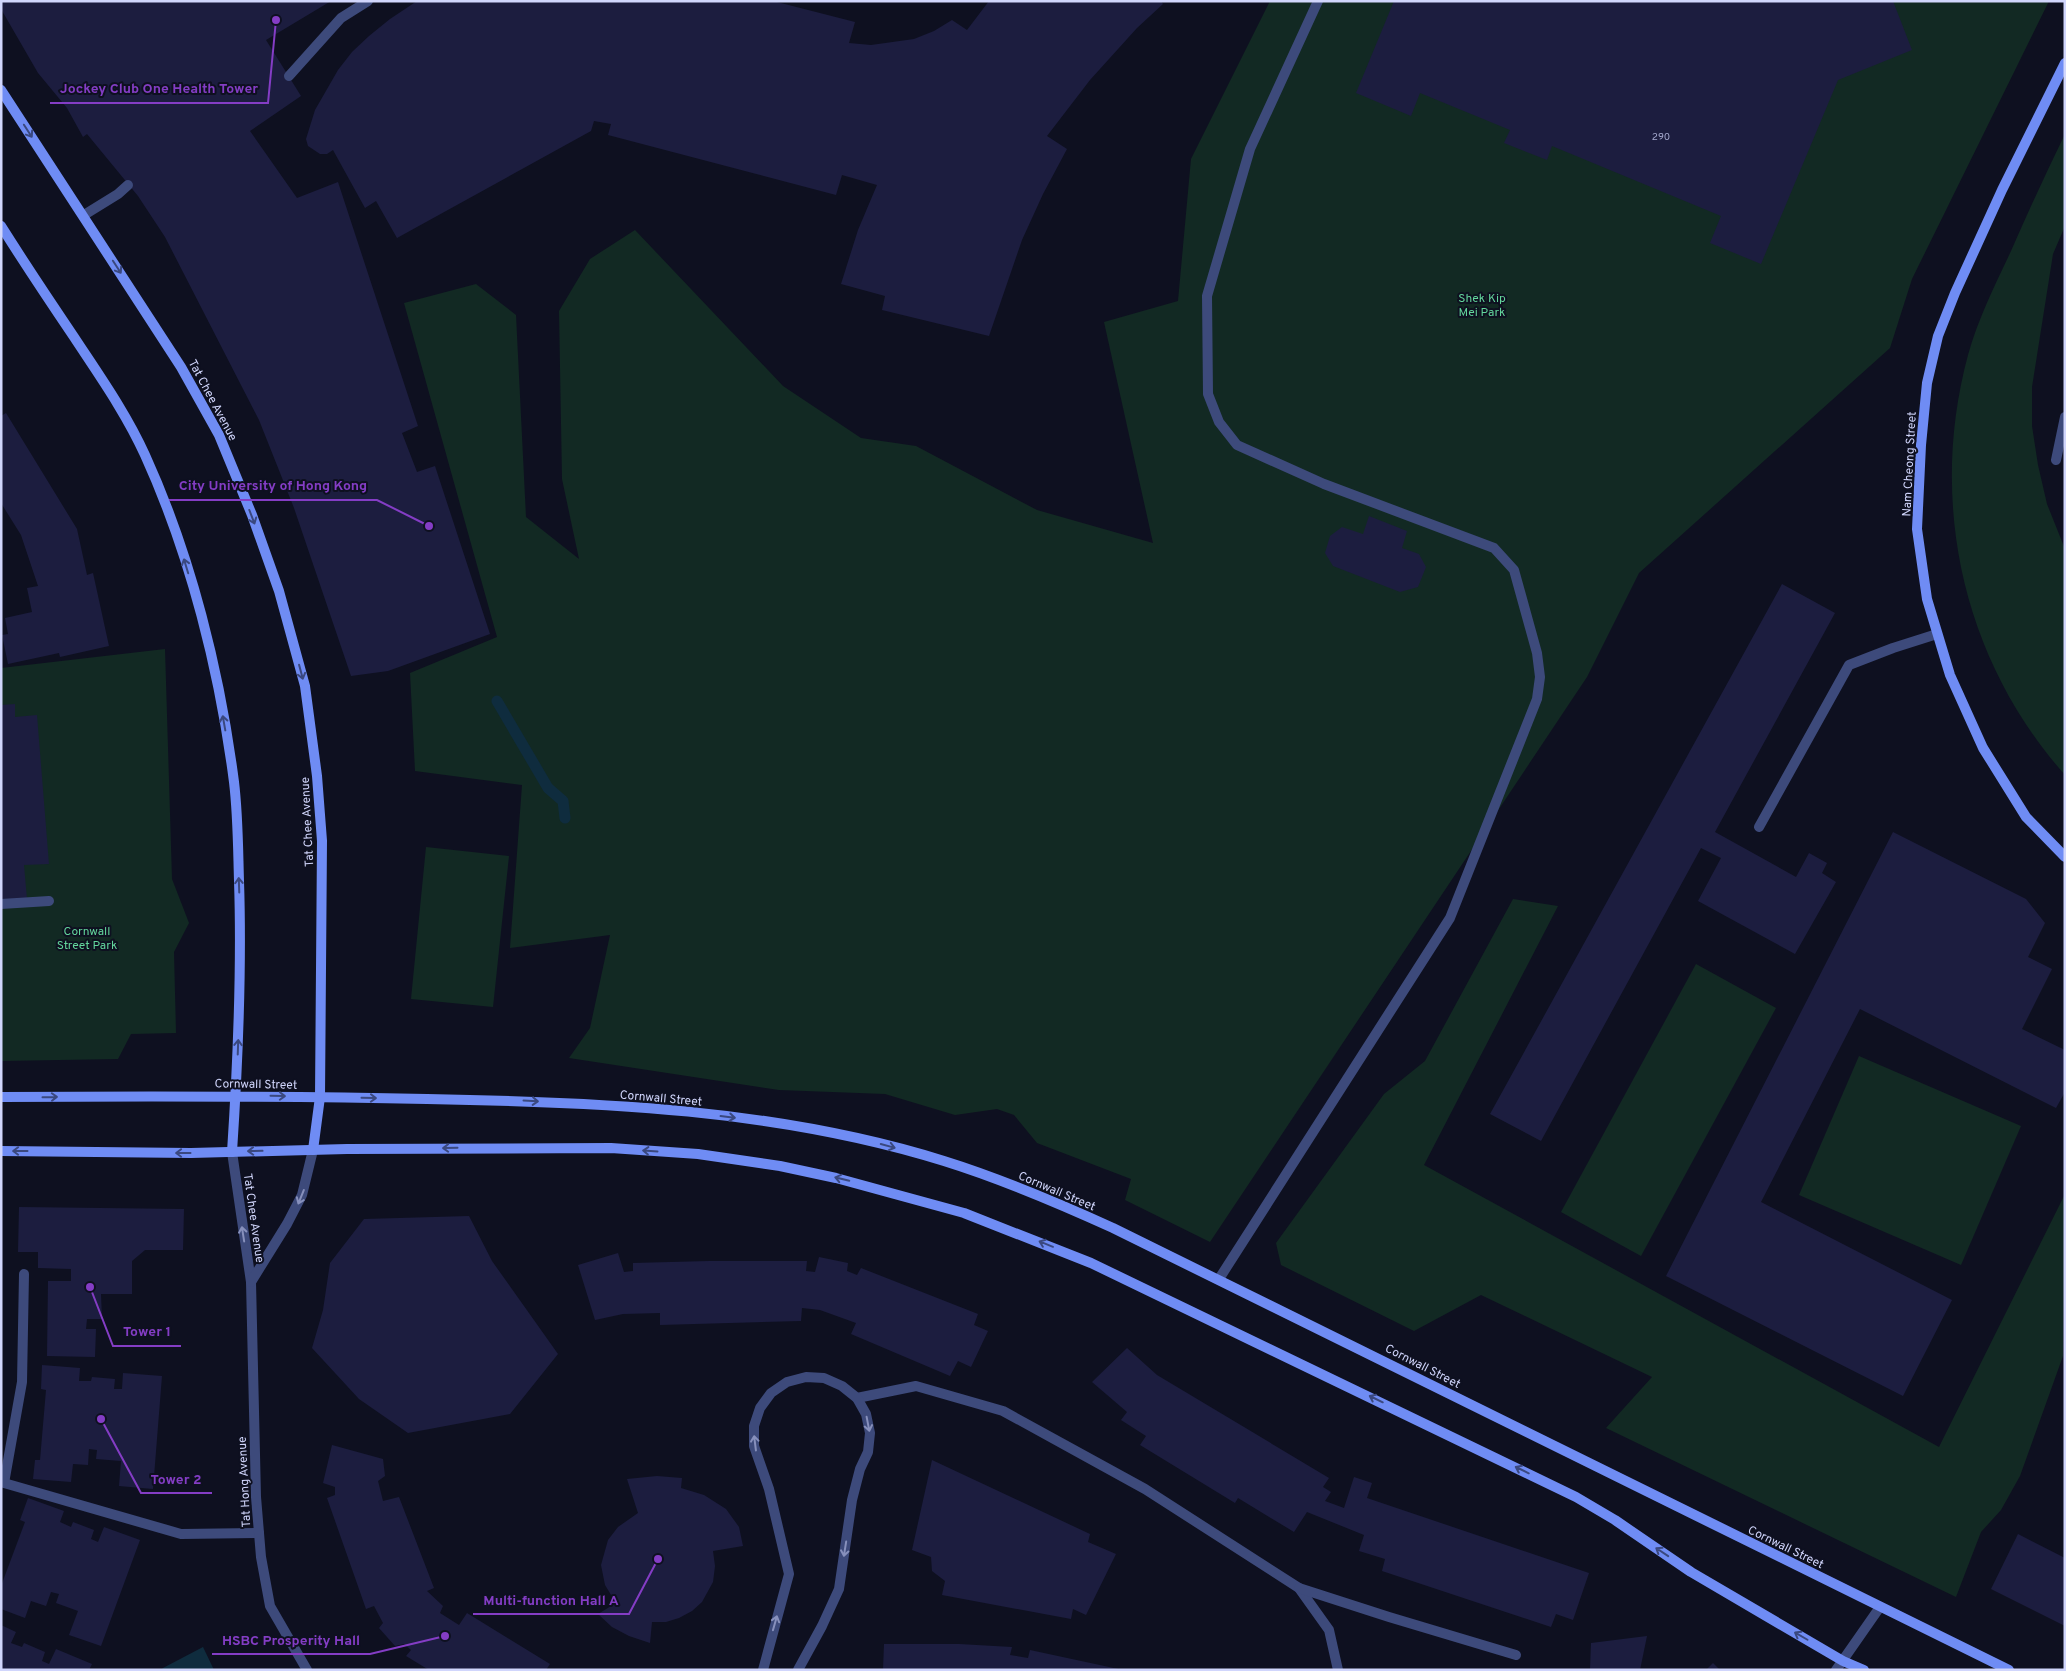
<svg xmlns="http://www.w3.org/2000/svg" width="2066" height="1671" font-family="Overpass,sans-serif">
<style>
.green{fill:#122923}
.water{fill:#0f2c3e}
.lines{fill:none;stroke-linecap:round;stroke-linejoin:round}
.stream{stroke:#0f2c3e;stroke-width:11}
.building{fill:#1c1d3f}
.lane{stroke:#3d4a7b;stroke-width:10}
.street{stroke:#3d4a7b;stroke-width:10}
.secondary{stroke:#6f8cf4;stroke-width:10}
.oneway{stroke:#3a487f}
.oneway2{stroke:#8790bc}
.labels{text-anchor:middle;stroke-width:4;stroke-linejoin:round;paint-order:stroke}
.number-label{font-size:10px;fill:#a4a8cd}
.park-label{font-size:12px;fill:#63d69c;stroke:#0e1020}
.street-label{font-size:12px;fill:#d1d6fc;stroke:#0e1020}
.leader{fill:none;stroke:#843dc5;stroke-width:2}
.callout-dot{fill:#843dc5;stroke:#0e1020;stroke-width:2}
.callout-label{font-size:14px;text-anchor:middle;font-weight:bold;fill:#843dc5;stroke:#0e1020;stroke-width:4;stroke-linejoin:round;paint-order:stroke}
</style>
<rect width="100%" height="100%" fill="#0e1020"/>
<!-- green -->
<g class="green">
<path d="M1270,1h779l-137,278 -22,69 -251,225 -52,104 -377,565 -85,-42 6,-21 -94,-36 -23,-28 -17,-6 -42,6 -70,-21 -106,-4 -210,-32 21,-30 20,-93 -100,13 12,-163 -107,-14 -5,-98 87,-36 -93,-334 72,-19 40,31 10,202 53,42 -17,-80 -3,-168 31,-52 45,-29 148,156 78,52 55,8 121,64 116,33 -49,-221 74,-21 13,-142z"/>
<path d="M2065,134v92l-12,28 -21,133v39l6,39 9,39 18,45v226c-102,-115 -137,-272 -97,-420 10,-36 27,-70 43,-104 17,-39 35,-78 54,-117z"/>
<path d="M165,649l7,230 17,44 -15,29 2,81 -45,1 -13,25 -117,2v-393z"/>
<path d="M426,847l83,9 -16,151 -82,-8z"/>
<path d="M1513,899l45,7 -134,259 515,282 126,-253 -2,162 -43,120 -19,34 -20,22 -25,65 -350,-169 46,-51 -171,-82 -67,36 -133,-66 -5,-22 108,-149 41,-33z"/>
<path d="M1696,964l80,44 -135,248 -80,-44z"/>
<path d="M1859,1056l162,70 -60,139 -162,-70z"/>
</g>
<!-- water -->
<path class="water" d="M203,1647l11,23h-53l2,-2z"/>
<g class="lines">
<!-- stream -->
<path class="stream" d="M497,701l51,87 15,13 2,17"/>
</g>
<!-- building -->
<g class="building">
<path d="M1,1h330l-65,39 35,56 -51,35 47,67 41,-16 80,244 -16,7 15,39 18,-6 55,168 -102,37 -37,5 -57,-168 -35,-88 -94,-183 -27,-41 -51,-62 -4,3 -16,-29 -29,-35 -37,-64z"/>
<path d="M417,1h356l82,21 -6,21 22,2 43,-6 20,-8 18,-11 15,10 22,-29h172l2,3 -26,24 -47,52 -43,56 20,13 -24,45 -21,46 -33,96 -107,-26 3,-14 -44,-12 17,-54 19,-45 -35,-10 -6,20 -228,-60 3,-11 -17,-3 -3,10 -194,107 -21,-37 -11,7 -32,-58 -6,4h-7l-12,-8 -2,-7 9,-29 23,-40 14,-18 17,-16 21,-17z"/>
<path d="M1394,1h499l19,49 -74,30 -77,184 -51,-21 11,-27 -169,-70 -5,14 -43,-17 6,-13 -90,-37 -9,23 -55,-23z"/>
<path d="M6,413l71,116 10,46 6,-2 16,73 -49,11 -1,-4 -51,11 -6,-29 6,-1 -3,-16 27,-6 -5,-24 11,-2 -17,-51 -20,-32v-87z"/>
<path d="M1369,516l38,15 -5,17 17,6 7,13 -8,20 -18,5 -67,-26 -8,-13 5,-17 12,-9 21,7z"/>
<path d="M1782,584l53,29 -120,219 81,45 13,-24 18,10 -5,10 14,9 -41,72 -97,-53 23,-43 -20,-10 -160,293 -51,-27z"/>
<path d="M15,704v13l22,-2 12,149 -25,1 3,34 -26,1v-195z"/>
<path d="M1893,832l133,67 19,24 -17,34 24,12 -30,60 43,21v42l-9,16 -196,-99 -99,193 191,98 -49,96 -237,-120z"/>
<path d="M19,1207l165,2 -1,41h-38l-13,11v33h-31l1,25h-15l-1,10h10l-1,28 -48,-1 1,-75h23v-12l-33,-1v-16h-20z"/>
<path d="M469,1216l23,45 66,93 -48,60 -102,19 -49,-34 -47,-51 11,-38 7,-47 34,-44z"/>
<path d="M618,1253l6,19 9,-1v-8l76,-2h98l-1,10 9,1 4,-15 29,6 -1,8 10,4 4,-7 117,46 -4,11 14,6 -17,36 -13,-6 -8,15 -99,-42 5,-11 -36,-13 -18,-2 -1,13 -141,4v-12l-37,1 -28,6 -17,-55z"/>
<path d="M1127,1348l30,27 172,103 -6,9 8,5 -6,9 19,7 10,-31 18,6 -5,15 222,75 -16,47 -17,-6 -5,13 -169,-56 3,-12 -26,-8 5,-16 -57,-23 -13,20 -56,-34 -3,5 -95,-58 6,-9 -25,-16 6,-8 -35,-30z"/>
<path d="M42,1365l38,3 -1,13h12l1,-4 23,2 -1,10h8l1,-16 39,3 -9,113 -34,-3 2,-25 -25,-2 1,-9 -8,-1 -1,16 -15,-1 -2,18 -38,-3 2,-19h5l6,-70 -5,-1z"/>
<path d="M332,1445l51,14 2,17 -7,5 5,20 16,-4 35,91 -7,3 16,15 -3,7 19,12 8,-12 83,51 -4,6h-117l-23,-14 5,-6 -7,-6 -9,2 -16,-18 4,-5 -9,-17 -8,3 -39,-111 8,-3v-8l-12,-4z"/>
<path d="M932,1460l158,74 -2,8 28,12 -30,61 -13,-6 -2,10 -129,-24 3,-14 -13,-10 -1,-14 -19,-7z"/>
<path d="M657,1476l25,2 -1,10 23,7 22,14 13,18 4,19 -30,5 2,15 -2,16 -11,20 -10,9 -13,7 -13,4h-14l-2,21 -21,-7 -17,-9 -14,-13 18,-11 -11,-18 -4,-20 7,-25 10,-13 20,-14 -11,-34z"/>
<path d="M28,1498l36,13 -4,11 11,5 2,-5 21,8 -3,9 7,3 6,-15 36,13 -39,106 -32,-11 9,-24 -22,-8 3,-9 -8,-2 -5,14 -15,-5 -6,17 -24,-9v-23l24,-64 -5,-2z"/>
<path d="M2018,1534l47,24v68l-74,-37z"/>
<path d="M1,1625l15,7 -5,11 11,4 2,-4 21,9 -3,9 7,3 7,-15 36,15 -3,6h-88z"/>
<path d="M1647,1636l-7,34h-50l1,-27z"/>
<path d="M884,1644h75l53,3 -2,8 18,3 2,-8 93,20h-240z"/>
<path d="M1713,1663l7,7h-14z"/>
</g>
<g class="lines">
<!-- lane -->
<g class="lane">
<path d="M289,76l52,-58 27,-17"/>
<path d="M84,215l34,-21 10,-9"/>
<path d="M2056,460l9,-43"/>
<path d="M1759,827l90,-162 44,-17 44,-14"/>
<path d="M1,904l48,-3"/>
<path d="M24,1274l-2,108 -18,101 177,51 78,-1"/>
<path d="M1219,1279l231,-361 87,-219 3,-22 -3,-24 -23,-83 -20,-22 -170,-64 -87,-39 -18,-23 -11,-28 -1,-98 43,-147 68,-148"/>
<path d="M857,1398l59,-12 87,25 142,78 154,99 30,42 9,40"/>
<path d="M1299,1588l90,29 127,38"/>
<path d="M763,1670l26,-96 -20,-85 -15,-43v-20l6,-18 11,-15 16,-11 19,-5 18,1 18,8 15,12 9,16 4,19 -2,19 -8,17 -8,31 -13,89 -17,37 -24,44"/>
</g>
<!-- street -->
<g class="street">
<path d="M232,1152l19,130 5,215 5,60 9,49 37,64"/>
<path d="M251,1282l36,-58 15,-29 11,-45"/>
<path d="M1836,1670l44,-63"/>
</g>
<!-- secondary -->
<g class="secondary">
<path d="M2065,63l-63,127 -47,103 -17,43 -11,47 -6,62 -4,84 10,70 23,76 33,73 43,69 39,40"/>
<path d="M1,90l180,277 38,68 33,80 27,76 26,95 12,90 5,65 -2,256 -7,53"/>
<path d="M1,226c24,38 48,74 73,111 25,38 52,76 71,118 46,101 75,218 89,327 4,33 4,66 5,99 3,90 -1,180 -7,271"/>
<path d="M1,1097c142,-1 284,-1 426,2 173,3 351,10 517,62 58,18 114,42 169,67l896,442"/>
<path d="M1,1151l190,2 156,-4 264,-1 87,6 82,12 56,12 128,35 127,50 485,234 39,23 76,52 152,89 21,9"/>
</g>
</g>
<!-- one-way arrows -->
<defs><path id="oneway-shaft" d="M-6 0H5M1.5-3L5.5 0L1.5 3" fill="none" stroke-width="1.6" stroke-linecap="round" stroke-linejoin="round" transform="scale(1.25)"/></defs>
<g class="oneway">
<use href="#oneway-shaft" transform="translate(28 131) rotate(57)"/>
<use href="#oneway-shaft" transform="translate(117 267) rotate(57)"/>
<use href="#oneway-shaft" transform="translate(252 517) rotate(69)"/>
<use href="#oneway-shaft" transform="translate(186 566) rotate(-107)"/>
<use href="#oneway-shaft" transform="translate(301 672) rotate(75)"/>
<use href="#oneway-shaft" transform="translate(224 723) rotate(-100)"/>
<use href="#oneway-shaft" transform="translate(239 885) rotate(-92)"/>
<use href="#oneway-shaft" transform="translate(238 1047) rotate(-88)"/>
<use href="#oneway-shaft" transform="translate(278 1096) rotate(1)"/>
<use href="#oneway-shaft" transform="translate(50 1097) rotate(-1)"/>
<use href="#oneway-shaft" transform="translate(369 1098) rotate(1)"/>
<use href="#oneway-shaft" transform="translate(531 1101) rotate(3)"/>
<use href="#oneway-shaft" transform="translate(728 1117) rotate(7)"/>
<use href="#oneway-shaft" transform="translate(888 1146) rotate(15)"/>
<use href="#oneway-shaft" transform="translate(450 1148) rotate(179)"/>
<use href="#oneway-shaft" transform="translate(20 1151) rotate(-180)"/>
<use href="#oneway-shaft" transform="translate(255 1151) rotate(179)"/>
<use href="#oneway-shaft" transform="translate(650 1151) rotate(-176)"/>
<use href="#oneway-shaft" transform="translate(183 1153) rotate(-180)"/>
<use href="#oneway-shaft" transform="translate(842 1179) rotate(-166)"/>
<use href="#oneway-shaft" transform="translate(1046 1244) rotate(-158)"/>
<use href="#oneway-shaft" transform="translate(1376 1399) rotate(-154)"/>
<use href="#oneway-shaft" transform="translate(1522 1470) rotate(-154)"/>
<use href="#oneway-shaft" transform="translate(1662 1552) rotate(-146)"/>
<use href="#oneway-shaft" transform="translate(1801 1636) rotate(-150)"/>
</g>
<g class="oneway2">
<use href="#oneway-shaft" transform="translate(301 1197) rotate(112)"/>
<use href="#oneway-shaft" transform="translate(243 1234) rotate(-99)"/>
<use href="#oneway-shaft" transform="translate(868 1424) rotate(79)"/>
<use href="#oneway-shaft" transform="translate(755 1443) rotate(-97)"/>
<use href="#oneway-shaft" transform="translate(845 1549) rotate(99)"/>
<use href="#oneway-shaft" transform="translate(775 1623) rotate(-74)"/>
</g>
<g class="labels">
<!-- number labels -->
<g class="number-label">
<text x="1661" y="140">290</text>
</g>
<!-- park labels -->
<g class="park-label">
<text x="1482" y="302">Shek Kip<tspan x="1482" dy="14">Mei Park</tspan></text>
<text x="87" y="935">Cornwall<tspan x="87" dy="14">Street Park</tspan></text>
</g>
<!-- street labels -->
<g class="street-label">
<text transform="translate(213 400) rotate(62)" y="4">Tat Chee Avenue</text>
<text transform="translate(1909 464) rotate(-87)" y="4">Nam Cheong Street</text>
<text transform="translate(307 822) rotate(-93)" y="4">Tat Chee Avenue</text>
<text transform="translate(256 1084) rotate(1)" y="4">Cornwall Street</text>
<text transform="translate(661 1098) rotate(5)" y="4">Cornwall Street</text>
<text transform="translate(1057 1191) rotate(23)" y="4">Cornwall Street</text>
<text transform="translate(254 1218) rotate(82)" y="4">Tat Chee Avenue</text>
<text transform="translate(1423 1366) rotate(27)" y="4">Cornwall Street</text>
<text transform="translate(244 1482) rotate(-93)" y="4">Tat Hong Avenue</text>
<text transform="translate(1786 1547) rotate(26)" y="4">Cornwall Street</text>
</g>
</g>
<!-- callouts -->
<path class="leader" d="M276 20L268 103H50M429 526L377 500H169M90 1287L113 1346H181M101 1419L141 1493H212M658 1559L629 1614H473M445 1636L370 1654H212"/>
<g class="callout-dot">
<circle cx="276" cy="20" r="5"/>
<circle cx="429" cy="526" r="5"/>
<circle cx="90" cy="1287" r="5"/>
<circle cx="101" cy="1419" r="5"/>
<circle cx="658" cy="1559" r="5"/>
<circle cx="445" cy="1636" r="5"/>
</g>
<g class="callout-label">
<text x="159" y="93">Jockey Club One Health Tower</text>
<text x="273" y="490">City University of Hong Kong</text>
<text x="147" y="1336">Tower 1</text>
<text x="176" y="1484">Tower 2</text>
<text x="551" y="1605">Multi-function Hall A</text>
<text x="291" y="1645">HSBC Prosperity Hall</text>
</g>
<!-- border -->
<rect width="2066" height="1671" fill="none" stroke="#d1d6fc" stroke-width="5"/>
</svg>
